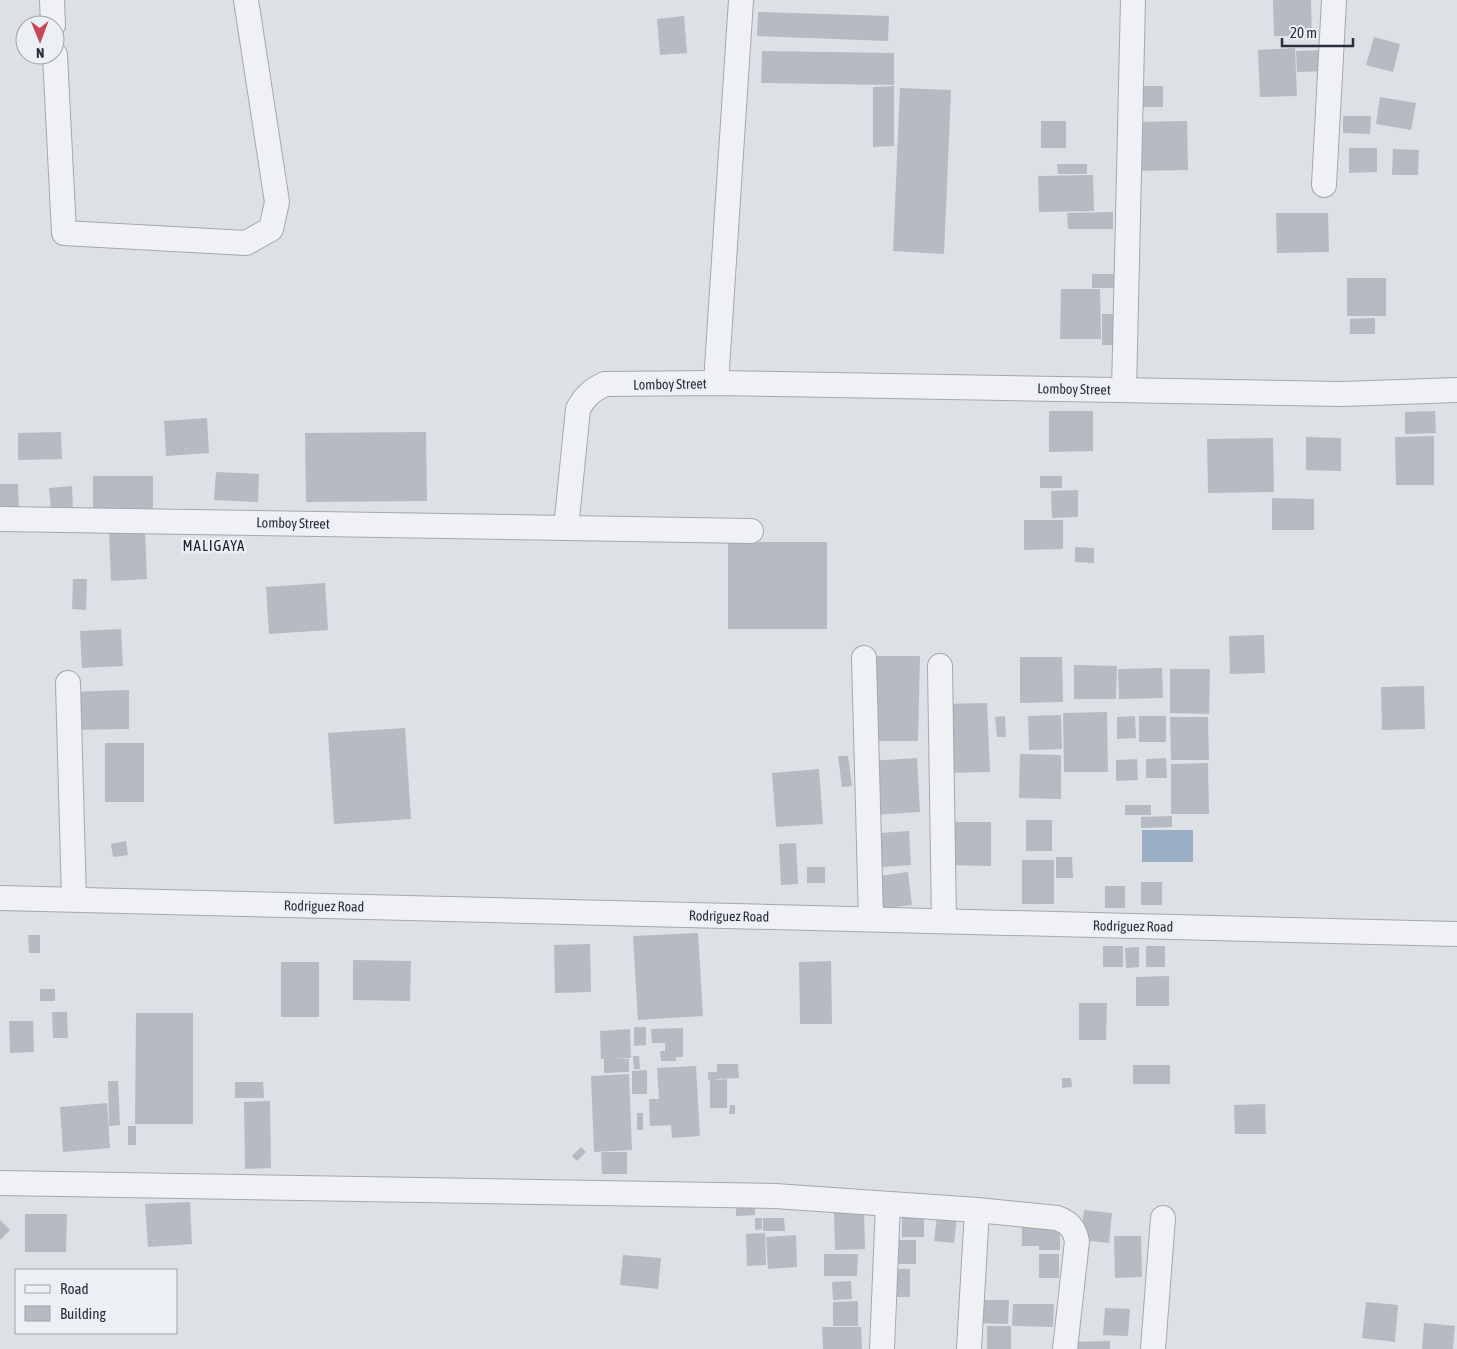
<svg xmlns="http://www.w3.org/2000/svg" width="1457" height="1349" font-family="'Asap Condensed',sans-serif">
<style>
.water{fill:#9aaec5}
.building{fill:#b5bac3}
.lines{fill:none;stroke-linecap:round;stroke-linejoin:round}
.minor-casing{stroke:#a3a8b0;stroke-width:26}
.minor{stroke:#f0f1f5;stroke-width:24}
.labels{text-anchor:middle;stroke-width:5;stroke-linejoin:round;paint-order:stroke}
.street-label{font-size:14px;fill:#282f3c;stroke:#eceff4}
.neighbourhood-label{font-size:15px;letter-spacing:1px;fill:#1a202c;stroke:#eceff4}
</style>
<rect width="100%" height="100%" fill="#dde1e6"/>
<!-- water -->
<rect class="water" x="1142" y="830" width="51" height="32"/>
<!-- building -->
<g class="building">
<path d="M1273,0h38l1,36h-38z"/>
<path d="M758,12l131,4 -1,25 -131,-5z"/>
<path d="M684,16l3,37 -27,2 -3,-36z"/>
<path d="M1374,37l26,7 -7,28 -27,-7z"/>
<path d="M1295,48l2,48 -37,1 -2,-47z"/>
<path d="M1324,50l1,21 -28,1 -1,-21z"/>
<path d="M762,51l132,2v32l-133,-2z"/>
<path d="M894,86v60l-21,1v-60z"/>
<path d="M1132,86h31v21h-30z"/>
<path d="M900,88l51,2 -7,164 -51,-3z"/>
<path d="M1380,97l36,6 -5,27 -35,-6z"/>
<path d="M1343,116h28l-1,18 -27,-1z"/>
<rect x="1041" y="121" width="25" height="27"/>
<path d="M1187,121l1,49 -52,1v-49z"/>
<path d="M1349,148h28v24l-28,1z"/>
<path d="M1393,149l26,1 -1,25h-26z"/>
<path d="M1057,164h30v10h-29z"/>
<path d="M1093,175l1,36 -55,1 -1,-36z"/>
<path d="M1113,212v17h-45l-1,-16z"/>
<path d="M1276,213h52l1,39 -52,1z"/>
<path d="M1092,274h23l1,14h-24z"/>
<rect x="1347" y="278" width="39" height="38"/>
<path d="M1061,289h39l1,50h-41z"/>
<rect x="1102" y="314" width="15" height="31"/>
<path d="M1375,318v16h-25v-15z"/>
<path d="M1049,411h44v40l-44,1z"/>
<path d="M1435,411l1,22 -31,1v-22z"/>
<path d="M207,418l2,35 -43,3 -2,-35z"/>
<path d="M61,432l1,27 -44,1v-27z"/>
<path d="M426,432l1,69 -121,1 -1,-69z"/>
<path d="M1434,436v49h-38l-1,-48z"/>
<path d="M1306,437l35,1v33l-35,-1z"/>
<path d="M1273,438l1,54 -66,1 -1,-54z"/>
<path d="M216,472l43,2 -1,28 -44,-2z"/>
<rect x="93" y="476" width="60" height="37"/>
<rect x="1040" y="476" width="22" height="12"/>
<path d="M0,484h18l1,27h-19z"/>
<path d="M72,486l1,23 -22,1 -2,-22z"/>
<path d="M1078,490v27l-26,1 -1,-27z"/>
<path d="M1272,498l42,1v31h-42z"/>
<path d="M1024,520h39v29l-39,1z"/>
<path d="M145,530l2,49 -36,2 -2,-49z"/>
<rect x="728" y="542" width="99" height="87"/>
<path d="M1075,547l19,1v15l-19,-1z"/>
<path d="M73,579h14l-1,31 -14,-1z"/>
<path d="M325,583l3,47 -59,4 -3,-47z"/>
<path d="M121,629l2,37 -41,2 -2,-37z"/>
<path d="M1264,635l1,38 -35,1 -1,-38z"/>
<path d="M869,656h51l-2,85h-51z"/>
<path d="M1020,657h42l1,45 -43,1z"/>
<path d="M1074,665l43,1 -1,33h-42z"/>
<path d="M1162,668l1,30 -44,1 -1,-30z"/>
<path d="M1170,669h40l-1,45 -39,-1z"/>
<path d="M1424,686l1,43 -43,1 -1,-43z"/>
<path d="M129,690v39l-60,1 -1,-38z"/>
<path d="M987,703l3,69 -47,1 -2,-69z"/>
<path d="M1107,712l1,60h-44l-1,-59z"/>
<path d="M1061,715l1,34 -33,1 -1,-34z"/>
<path d="M1005,716l1,21h-9l-2,-20z"/>
<path d="M1135,716l1,22 -19,1v-22z"/>
<rect x="1139" y="716" width="27" height="26"/>
<path d="M1170,717h38l1,43h-38z"/>
<path d="M405,728l6,91 -77,5 -6,-91z"/>
<rect x="105" y="743" width="39" height="59"/>
<path d="M1020,754l41,1v44l-42,-1z"/>
<path d="M838,756h10l4,30 -10,1z"/>
<path d="M917,758l3,54 -47,3 -4,-54z"/>
<path d="M1166,758l1,20h-21v-19z"/>
<path d="M1137,759l1,21 -22,1v-21z"/>
<path d="M1208,763l1,51h-38v-50z"/>
<path d="M819,769l4,55 -47,3 -4,-54z"/>
<rect x="1125" y="805" width="26" height="10"/>
<path d="M1172,816v11l-31,1v-11z"/>
<rect x="1026" y="820" width="26" height="31"/>
<path d="M946,822h45v44l-45,-1z"/>
<path d="M909,831l2,34 -30,2 -2,-34z"/>
<path d="M126,841l2,14 -15,2 -2,-13z"/>
<path d="M796,843l2,41 -17,1 -2,-41z"/>
<path d="M1056,857h16l1,21h-17z"/>
<rect x="1022" y="860" width="32" height="44"/>
<rect x="807" y="867" width="18" height="16"/>
<path d="M908,872l4,33 -36,4 -4,-32z"/>
<rect x="1141" y="882" width="21" height="23"/>
<rect x="1105" y="886" width="20" height="22"/>
<path d="M698,933l5,83 -65,4 -5,-84z"/>
<path d="M28,935h12v18h-11z"/>
<path d="M590,944l1,48 -36,1 -1,-48z"/>
<rect x="1103" y="946" width="20" height="21"/>
<rect x="1146" y="946" width="19" height="21"/>
<path d="M1139,947v20l-13,1 -1,-20z"/>
<path d="M353,960l58,1 -1,40 -57,-1z"/>
<path d="M831,961l1,63h-32l-1,-62z"/>
<rect x="281" y="962" width="38" height="55"/>
<path d="M1169,976v30h-33v-29z"/>
<rect x="40" y="989" width="15" height="12"/>
<path d="M1079,1003h28l-1,37h-27z"/>
<path d="M52,1012h15l1,26h-15z"/>
<path d="M136,1013h57v111h-58z"/>
<path d="M9,1021h24l1,31 -24,1z"/>
<path d="M634,1027h12v18l-12,1z"/>
<path d="M683,1028v29h-7v4h-15l-1,-10h5v-8h-13l-1,-14z"/>
<path d="M630,1029l1,29h-16l14,1v13l-25,1v-14h-3l-1,-28z"/>
<path d="M633,1056h6l1,13h-6z"/>
<path d="M717,1064h21l1,14 -22,1z"/>
<rect x="1133" y="1065" width="37" height="19"/>
<path d="M696,1066l4,70 -28,2 -1,-13 -21,1 -1,-27h10l-2,-31z"/>
<path d="M647,1070v24h-15v-23z"/>
<path d="M708,1072h9v8l10,-1v29h-17v-29l-2,1z"/>
<path d="M629,1074l3,76 -38,2 -3,-76z"/>
<path d="M1062,1078h9l1,9 -10,1z"/>
<path d="M108,1081h10l2,44 -11,1z"/>
<path d="M235,1082h28l1,16h-29z"/>
<path d="M270,1101l1,67 -26,1 -1,-67z"/>
<path d="M107,1103l3,45 -47,4 -3,-45z"/>
<path d="M1265,1104l1,30h-31l-1,-29z"/>
<path d="M730,1105h5v9h-6z"/>
<rect x="637" y="1113" width="6" height="17"/>
<rect x="128" y="1126" width="8" height="19"/>
<path d="M581,1147l5,5 -9,9 -5,-5z"/>
<path d="M601,1152h26v22h-25z"/>
<path d="M755,1201v14l-19,1v-14z"/>
<path d="M190,1202l2,42 -44,3 -3,-43z"/>
<path d="M1084,1210l28,3 -3,30 -28,-3z"/>
<path d="M864,1211l1,38 -30,1 -1,-38z"/>
<rect x="902" y="1212" width="22" height="25"/>
<path d="M25,1214h42l-1,38h-41z"/>
<path d="M937,1216l20,2 -3,25 -20,-2z"/>
<path d="M755,1218h7v11l-7,1z"/>
<path d="M763,1218h21l1,13h-22z"/>
<path d="M0,1220l10,10 -10,10z"/>
<path d="M1022,1223l38,4v23h-21v-4h-17z"/>
<path d="M765,1233l1,32 -19,1 -1,-32z"/>
<path d="M796,1235l1,32 -29,2 -2,-32z"/>
<path d="M1114,1236h27l1,41 -27,1z"/>
<rect x="895" y="1240" width="21" height="24"/>
<path d="M824,1254h34l-1,22h-33z"/>
<rect x="1039" y="1254" width="20" height="24"/>
<path d="M623,1255l38,3 -3,31 -38,-4z"/>
<rect x="887" y="1269" width="23" height="28"/>
<path d="M851,1281l1,18 -19,1 -1,-18z"/>
<path d="M974,1300h35l-1,24 -34,-1z"/>
<path d="M858,1301v25h-25v-24z"/>
<path d="M1366,1302l32,3 -3,37 -33,-4z"/>
<path d="M1013,1304h41l-1,23 -41,-1z"/>
<path d="M1105,1308l25,1 -2,27 -25,-1z"/>
<path d="M1424,1323l31,3 -2,23h-31z"/>
<rect x="987" y="1326" width="24" height="23"/>
<path d="M822,1327h39l1,22h-39z"/>
<path d="M1110,1341v8h-40v-7z"/>
</g>
<g class="lines">
<defs>
<g id="minor">
<path d="M52,0l1,25"/>
<path d="M55,55l9,178 182,10 25,-14 6,-27 -31,-202"/>
<path d="M1324,185l10,-185"/>
<path d="M716,383l25,-383"/>
<path d="M1124,390l9,-390"/>
<path d="M0,519l566,9 12,-119c7,-13 14,-19 27,-25l111,-1 626,11 115,-4"/>
<path d="M566,528l185,3"/>
<path d="M864,658l7,261"/>
<path d="M940,666l4,255"/>
<path d="M68,683l6,216"/>
<path d="M0,898l1457,36"/>
<path d="M0,1183l775,13 202,14 80,8c13,5 17,10 20,23l-12,108"/>
<path d="M882,1349l6,-145"/>
<path d="M969,1349l8,-139"/>
<path d="M1153,1349l10,-131"/>
</g>
</defs>
<!-- minor casing -->
<use href="#minor" class="minor-casing"/>
<!-- minor -->
<use href="#minor" class="minor"/>
</g>
<g class="labels">
<!-- street labels -->
<g class="street-label">
<text transform="translate(670 384) rotate(-1)" y="5">Lomboy Street</text>
<text transform="translate(1074 389) rotate(1)" y="5">Lomboy Street</text>
<text transform="translate(293 523) rotate(1)" y="5">Lomboy Street</text>
<text transform="translate(324 906) rotate(1)" y="5">Rodriguez Road</text>
<text transform="translate(729 916) rotate(1)" y="5">Rodriguez Road</text>
<text transform="translate(1133 926) rotate(1)" y="5">Rodriguez Road</text>
</g>
<!-- neighbourhood labels -->
<g class="neighbourhood-label">
<text x="214" y="551">MALIGAYA</text>
</g>
</g>
<!-- legend -->
<rect x="15" y="1269" width="162" height="65" fill="#eceff4" stroke="#9ea2aa"/>
<rect x="25" y="1285" width="25" height="8" fill="#f0f1f5" stroke="#9ea2aa"/>
<text x="60" y="1294" font-size="15" fill="#282f3c">Road</text>
<rect x="25" y="1306" width="25" height="15" fill="#b5bac3" stroke="#9ea2aa"/>
<text x="60" y="1319" font-size="15" fill="#282f3c">Building</text>
<!-- north arrow -->
<g transform="translate(40 40) rotate(179)"><circle r="24" fill="#eceff4" stroke="#9ea2aa"/>
<path d="M0-4L9 19L0 12L-9 19Z" fill="#c54859"/>
<text y="-8" font-size="14" font-weight="bold" text-anchor="middle" fill="#282f3c">N</text>
</g>
<!-- scale -->
<path d="M1282 38v8h71v-8" fill="none" stroke="#282f3c" stroke-width="2.5"/>
<text x="1290" y="38" font-size="15" fill="#282f3c" stroke="#eceff4" stroke-width="4" paint-order="stroke">20 m</text>
</svg>
